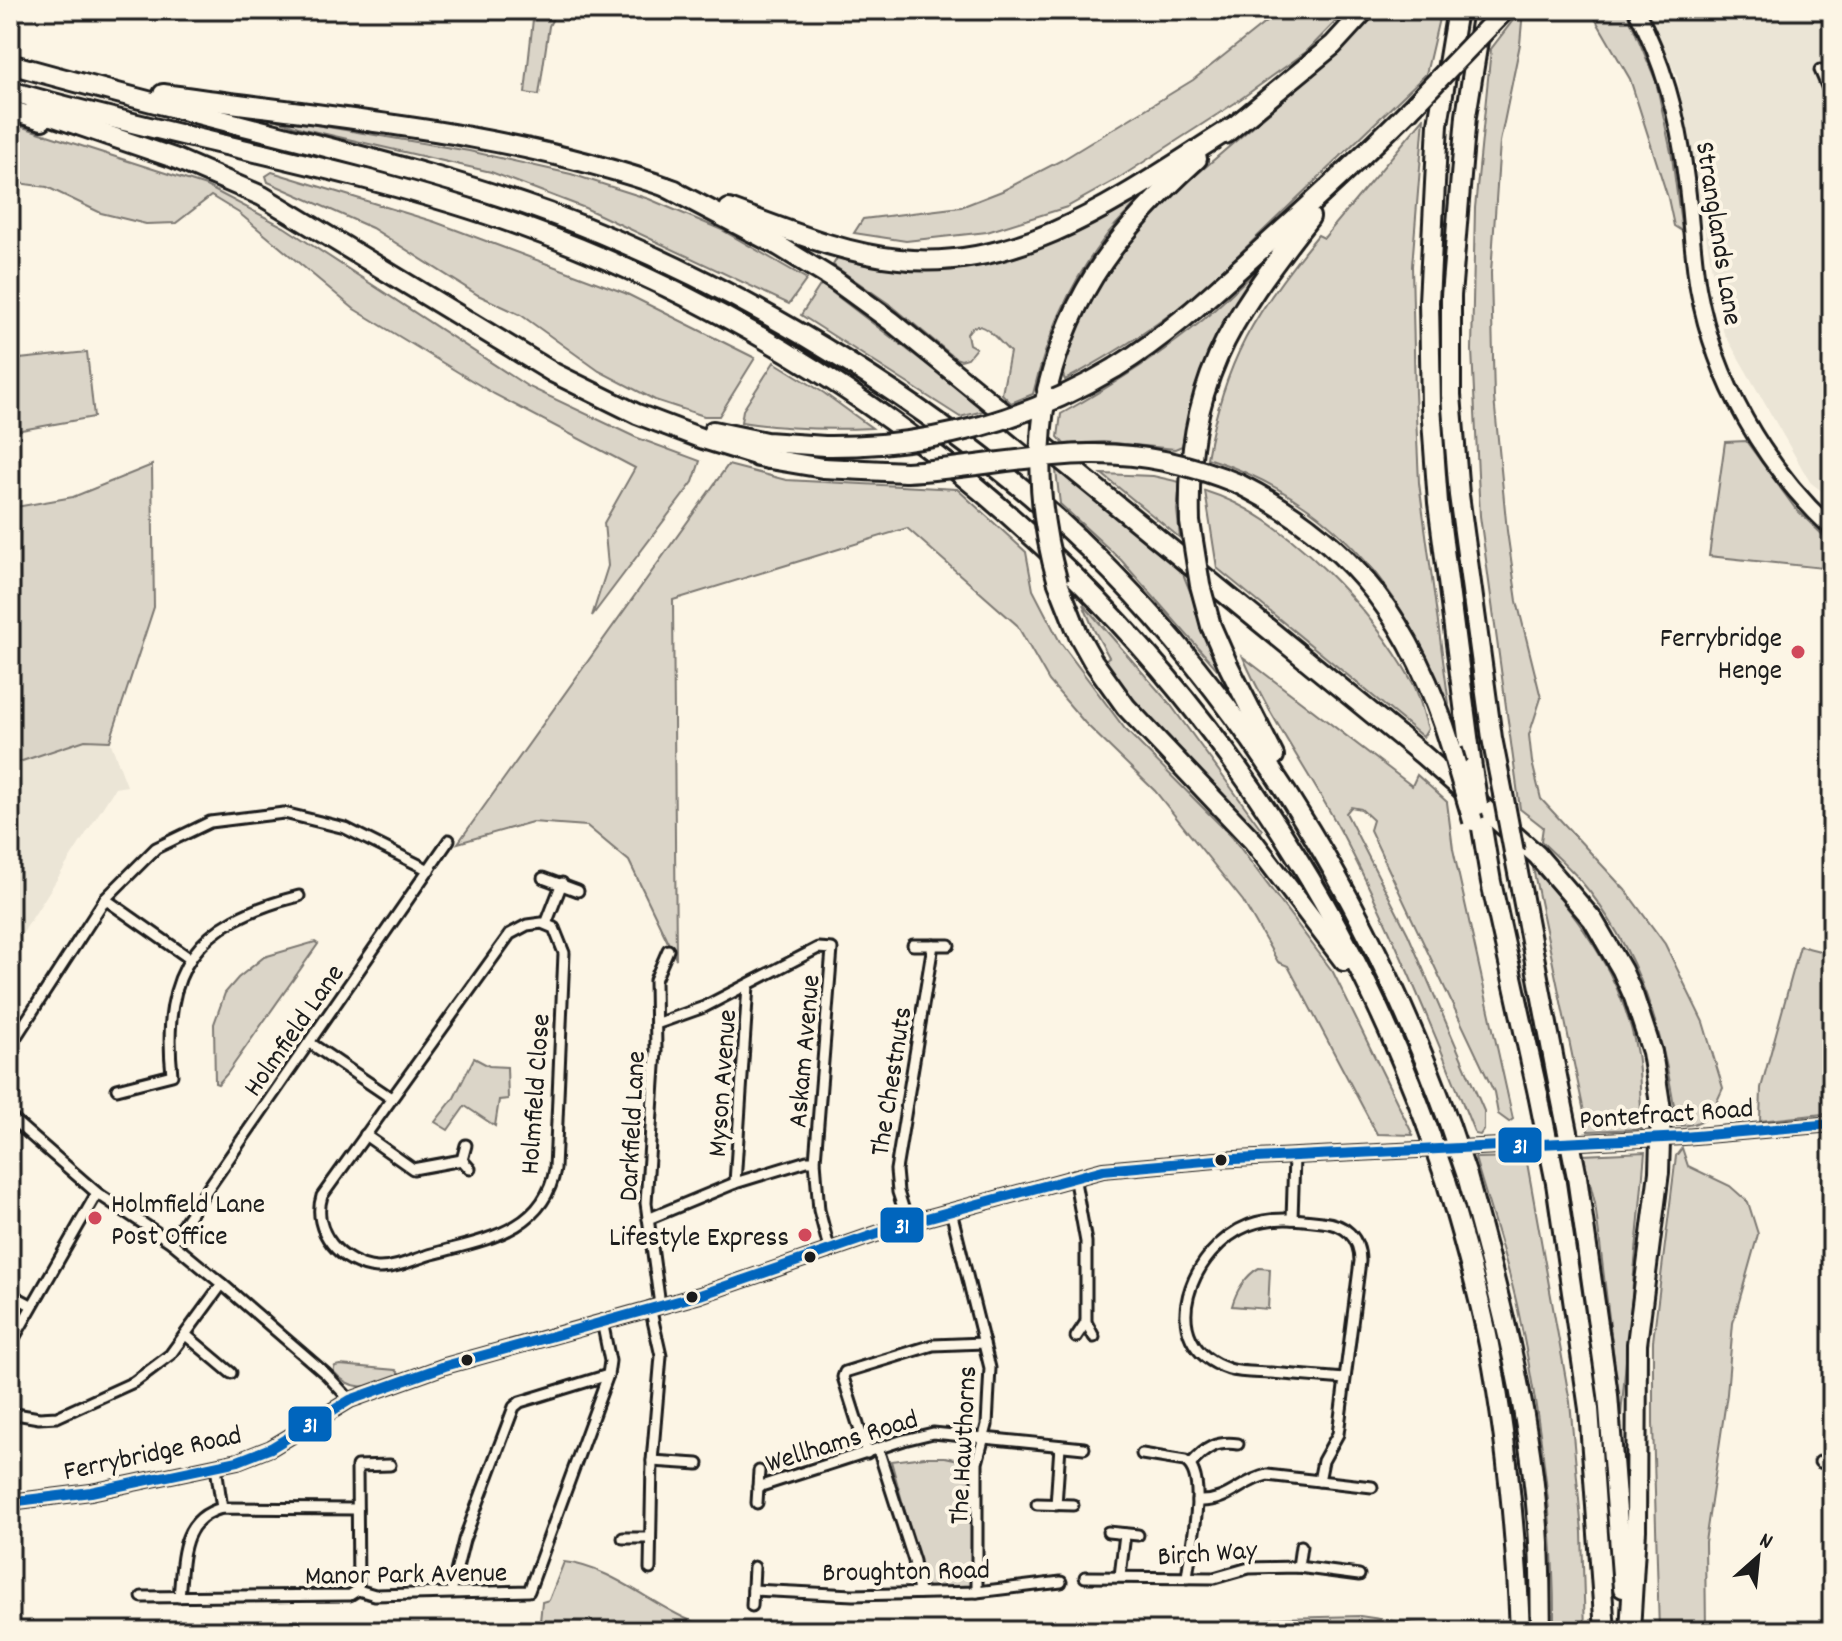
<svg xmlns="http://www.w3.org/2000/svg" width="1842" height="1641" font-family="Dekko,sans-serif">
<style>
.built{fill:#ebe5d6}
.green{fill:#dbd5c8;stroke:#7c7872;stroke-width:2}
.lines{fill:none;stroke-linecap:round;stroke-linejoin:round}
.minor-casing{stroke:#1c1c1c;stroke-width:15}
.tertiary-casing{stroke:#1c1c1c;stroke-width:18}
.secondary-casing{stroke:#1c1c1c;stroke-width:20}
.motorway-casing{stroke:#1c1c1c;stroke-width:24}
.minor{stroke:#fcf5e5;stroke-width:9}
.tertiary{stroke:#fcf5e5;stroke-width:12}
.secondary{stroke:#fcf5e5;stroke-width:14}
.motorway{stroke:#fcf5e5;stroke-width:18}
.motorway-bridge-casing{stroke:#1c1c1c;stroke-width:24;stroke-linecap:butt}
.motorway-bridge{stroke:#fcf5e5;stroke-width:18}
.bus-1-casing{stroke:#fcf5e5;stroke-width:16}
.bus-1{stroke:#0065bd;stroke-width:10}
.poi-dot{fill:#d1495b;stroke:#fcf5e5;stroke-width:3}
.bus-dot{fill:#1c1c1c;stroke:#fcf5e5;stroke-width:3}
.labels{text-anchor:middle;stroke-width:8;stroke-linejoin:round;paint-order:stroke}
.street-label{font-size:28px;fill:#1c1c1c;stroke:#fcf5e5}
.poi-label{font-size:28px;fill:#1c1c1c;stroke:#fcf5e5;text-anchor:end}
.line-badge{stroke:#fcf5e5;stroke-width:3}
.badge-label{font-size:22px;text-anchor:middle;font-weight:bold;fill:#fff}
</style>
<rect width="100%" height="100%" fill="#fcf5e5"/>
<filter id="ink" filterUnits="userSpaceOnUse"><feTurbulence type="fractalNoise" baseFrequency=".0125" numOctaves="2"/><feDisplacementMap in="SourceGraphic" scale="16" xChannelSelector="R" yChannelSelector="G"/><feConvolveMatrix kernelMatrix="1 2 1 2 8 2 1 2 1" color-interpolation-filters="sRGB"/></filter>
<g filter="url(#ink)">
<!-- built -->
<g class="built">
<path d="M1643,10h189v489l-22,-17 -87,-151 -46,-255z"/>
<path d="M85,740l25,1 17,45 -12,2 -105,165v-188z"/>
</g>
<!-- green -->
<g class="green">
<path d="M534,10h23l-8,16 -10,69 -14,-2z"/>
<path d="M1281,10h66l-41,42 -71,51 -116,75 -52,29 -80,25 -81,9 -52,-8 9,-14 98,-12 41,-16 62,-32 129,-79z"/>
<path d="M1377,10h64l-15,64 -220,212c-44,37 -90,67 -141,94 -7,-13 3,-29 8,-42 20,-50 50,-92 87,-132l162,-139z"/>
<path d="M1521,10h2l-3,34 -20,98 -9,131 3,125 13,133 10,70 24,97 -12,37 3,27 9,37 84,91 40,54 38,78 20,66c-11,25 -16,38 -46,38 -12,-89 -37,-176 -97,-246 -12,-14 -26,-26 -39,-39l2,-14 -23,-18 -40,-293 -8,-166 3,-142 16,-159z"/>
<path d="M1590,10h36l30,71 16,76 10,74 -8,-5 -6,-28 -38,-119z"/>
<path d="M269,117l200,34 102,23 78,25 73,31 85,49 -18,25 -204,-96 -94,-36 -187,-43z"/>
<path d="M1424,118l-12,148 3,127 4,90 30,221 -3,3c-41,-120 -116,-210 -239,-249 17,-97 49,-148 111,-223l6,3z"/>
<path d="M10,123l196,63 78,41 243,159 108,51 65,24 -7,21 -101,134 16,-50 -4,-43 31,-55 -141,-74 -140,-85 -115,-96 -28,-17 -35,27 -30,1 -45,-11 -54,-26 -37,-5z"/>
<path d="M272,172l163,50 190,71 130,65 -36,58h-15l-49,-16 -56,-29 -78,-56 -43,-20 -106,-67 -104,-46 -2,-6z"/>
<path d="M1143,193c-10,16 -26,28 -37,43 -37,48 -59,100 -73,158l-22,9 -9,-9 8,-42c-12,-11 -31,-40 -43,-18l2,10 7,4 -8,10 -7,2 -6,-2 -63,-52 -59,-41 7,-12 96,13z"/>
<path d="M1267,260c-12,17 -26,33 -37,51 -24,42 -38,88 -48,135l-7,3 -72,-7 -39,2 -6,-7 3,-23c50,-28 99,-58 143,-95 22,-19 42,-40 63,-59z"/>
<path d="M821,284l166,126 -27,7 -159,-102z"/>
<path d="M87,352l7,65 -84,15v-72z"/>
<path d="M774,362l50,31 48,35c-45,2 -87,1 -131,-6l2,-12z"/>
<path d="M1746,441l49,67 37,36v25l-123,-13 16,-114z"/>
<path d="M152,465l2,142 -44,134 -25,-1 -75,25v-257l63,-11z"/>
<path d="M728,465l58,15 171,9 69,63 7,38 27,52 65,87 107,108 101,135 80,163 -36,-1 -89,-168 -10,-4 -35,-61 -88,-110 -70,-68 -36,-42 -32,-56 -110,-97 -234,72 3,359 -47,-98 -42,-35 -55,-4 -74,21z"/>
<path d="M1056,471l7,1 120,102 35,87 -1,8 -96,-109 -61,-56z"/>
<path d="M1102,474l51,2 27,6 -3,28 3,28z"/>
<path d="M1205,491c82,25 167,119 208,192 7,13 10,31 15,46l-5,8 -206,-169z"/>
<path d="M1083,604l87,100 92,126 -3,5c-52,-59 -109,-112 -156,-174l6,-4 -15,-27z"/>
<path d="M1243,657l169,129 5,-11 30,27 6,47 60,270 -4,3 -11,-8 -4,-22 -124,-262 3,-10 -12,-11 -10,-2 -5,6 62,121 76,177v18l-4,6 -5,-1c-39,-98 -80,-197 -128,-291 -32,-63 -76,-121 -104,-186z"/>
<path d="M1533,868c50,53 91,113 104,186 4,24 3,50 5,75l-54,2z"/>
<path d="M315,942l3,2 -91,130 -9,10 -3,-1 -1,-59 11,-31 13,-15 26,-21z"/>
<path d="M1800,946l32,8v159l-72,8 1,-33z"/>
<path d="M474,1058l15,8 18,1 1,32 -9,1 -4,26 -30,-20 -17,24 -13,-8 19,-24z"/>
<path d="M1682,1148l6,18 42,20 18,16 10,32 -25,89 -6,71 -22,148 1,89h-47l-6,-208v-82l23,-185z"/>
<path d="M1645,1152l-24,264 -26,-213 -12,-48z"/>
<path d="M1526,1157l44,245 12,130 3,99h-31c1,-110 -14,-219 -37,-326 -11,-49 -28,-98 -42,-147z"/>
<path d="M1259,1268l11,1 -2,40 -36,-3c4,-15 14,-31 27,-38z"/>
<path d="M340,1365l56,5 6,6c-28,8 -47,21 -69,-5l2,-5z"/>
<path d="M925,1457h20l28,6 -1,123 -43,1 -4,-3 -34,-123z"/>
<path d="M564,1562c46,5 84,40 125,58 19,8 53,8 75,11h-225l3,-29 7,-2z"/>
<path d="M1360,1616l100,15h-303l124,-13z"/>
</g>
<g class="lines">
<defs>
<g id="minor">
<path d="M1820,70l12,28"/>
<path d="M543,878l35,13"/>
<path d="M105,899l84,59"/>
<path d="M542,923l12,5 10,25 -9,216c-11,63 -72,71 -123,85 -17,5 -38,15 -55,14 -36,-3 -66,-37 -55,-72l188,-262 17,-9z"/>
<path d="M546,924l16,-41"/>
<path d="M913,945h36"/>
<path d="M656,1024l48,-17 114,-59 14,1 -17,212 4,49 11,42"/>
<path d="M310,1043l81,55"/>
<path d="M10,1046l95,-147 51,-51 54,-26 74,-9 61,15 84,42"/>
<path d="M117,1089l55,-14c-11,-106 24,-153 127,-179"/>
<path d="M10,1117l87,76 74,49 51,42 104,90 24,26"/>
<path d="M365,1135l48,34 49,-9"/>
<path d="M466,1145l-4,15 8,9"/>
<path d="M1074,1176l12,66v80l8,15"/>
<path d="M735,1183l13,-198"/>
<path d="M951,1211l39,157 -3,57 -10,38v129"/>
<path d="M648,1219l87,-36 72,-22h8"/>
<path d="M1292,1219l2,-62"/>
<path d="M908,1223l-10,-31 -2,-22 37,-225"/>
<path d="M171,1242l278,-402"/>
<path d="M10,1294l21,11"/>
<path d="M660,1305l-14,-102 10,-152 -1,-71 13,-30"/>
<path d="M187,1336l44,37"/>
<path d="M1076,1337l10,-15"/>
<path d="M10,1345l87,-152"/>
<path d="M10,1413l29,5 18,-1 77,-35 36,-27 52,-71"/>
<path d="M878,1449l36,112 5,32"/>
<path d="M867,1453l-24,-76 2,-5 88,-27 51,-2"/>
<path d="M1142,1454l43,7c25,15 4,91 2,117"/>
<path d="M652,1461l46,3"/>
<path d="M1820,1462l12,2"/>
<path d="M1191,1464c14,-16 25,-23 47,-20"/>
<path d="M216,1467l6,41"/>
<path d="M1319,1481l4,-20 15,-27 22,-173c0,-24 -15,-37 -38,-39 -24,-3 -49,-6 -73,3 -57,22 -98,119 -20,144 13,4 28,3 42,4 25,2 49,4 74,6"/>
<path d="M758,1487l146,-47 29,-7 151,15"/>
<path d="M1197,1501c31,2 43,-20 70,-26l105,12"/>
<path d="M757,1503l2,-32"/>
<path d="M1037,1504l36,1"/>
<path d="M1056,1505l4,-59"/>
<path d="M1108,1532l30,3"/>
<path d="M623,1538h27"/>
<path d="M1298,1567l3,-21"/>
<path d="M650,1569l2,-108 9,-105 -11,-49"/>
<path d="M1120,1576l5,-42"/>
<path d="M1085,1577l129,1 35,-10 49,-1 61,8"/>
<path d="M358,1590l-1,-124 33,-1"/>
<path d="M753,1590l100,5 124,-3 84,-10"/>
<path d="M451,1592l13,-52 50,-133 6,-5 88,-27"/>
<path d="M142,1597l208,-2 8,-5 17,5 154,-4 79,-216 2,-14 -8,-40"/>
<path d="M179,1597c4,-36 0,-78 43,-89l135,1"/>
<path d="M752,1606l2,-39"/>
</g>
<path id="tertiary" d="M10,1502l81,-10 147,-31 33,-13 79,-48 95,-34 255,-71 208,-72 195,-53 113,-10 468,-23 148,-13"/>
<path id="secondary" d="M1636,10c28,53 43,110 50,169 5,36 6,73 12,109 17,93 65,177 134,241"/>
<g id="motorway">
<path d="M1457,10l-19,114 -9,178 2,104 7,97 34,265"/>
<path d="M1483,10l-17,106 -15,180v99l8,100 33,243 11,56"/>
<path d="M10,64c97,27 195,52 293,77 82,21 166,43 246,72 196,73 417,208 563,359 151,155 265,351 338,554"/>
<path d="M10,91c169,49 347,76 511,135 417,149 755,484 906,900"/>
<path d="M163,94c171,24 348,37 512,96"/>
<path d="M10,110l32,10"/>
<path d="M34,110l140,48 88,38 292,177 83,41 66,25 65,20"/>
<path d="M1225,134l108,-89 32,-35"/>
<path d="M666,187l113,59 57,35 55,40 532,434 114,100 56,65 29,50 12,27 18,55 9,58"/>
<path d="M729,209c56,20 111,44 170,50 126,14 233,-69 334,-132"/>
<path d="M1115,368c52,-32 97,-74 142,-115 52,-47 103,-94 152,-143"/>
<path d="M1047,390c26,-104 73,-160 150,-231"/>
<path d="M713,431l53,11 59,4"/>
<path d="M758,457l65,11 83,4"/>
<path d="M1239,484c117,59 175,142 213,266"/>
<path d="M1190,522c-4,-138 38,-200 120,-305"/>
<path d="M1058,583l21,53 14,25 33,46 127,134 91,120"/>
<path d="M1211,626l18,41 45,89"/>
<path d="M1482,828l9,54 47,212"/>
<path d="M1514,852l46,240"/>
<path d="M1467,1176c30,110 61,225 70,339 4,39 3,78 4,116"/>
<path d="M1577,1177l31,218 15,193"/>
<path d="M1446,1180c16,54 32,109 43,165 18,95 27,190 31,286"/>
<path d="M1556,1183l33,226 16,222"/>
<path d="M1630,1631l6,-101 1,-186 22,-172"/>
</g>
</defs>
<!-- minor casing -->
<use href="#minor" class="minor-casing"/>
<!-- tertiary casing -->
<use href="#tertiary" class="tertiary-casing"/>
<!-- secondary casing -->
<use href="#secondary" class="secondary-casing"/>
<!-- motorway casing -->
<use href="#motorway" class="motorway-casing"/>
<!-- minor -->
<use href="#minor" class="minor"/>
<!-- tertiary -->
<use href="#tertiary" class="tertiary"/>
<!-- secondary -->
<use href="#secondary" class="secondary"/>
<!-- motorway -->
<use href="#motorway" class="motorway"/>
<defs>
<g id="motorway-bridge">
<path d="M1409,110l96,-100"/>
<path d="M1046,396c-11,64 -6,125 12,187"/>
<path d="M825,446c105,1 200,-24 290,-78"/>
<path d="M906,472c61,-3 122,-17 183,-18 53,-1 102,10 150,30"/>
<path d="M1190,522l10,63 11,41"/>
<path d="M1452,750l21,71"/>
<path d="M1472,768l6,37"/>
<path d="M1503,794l11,58"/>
<path d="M1560,1092l17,85"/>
<path d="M1538,1094l18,89"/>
<path d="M1427,1126l19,54"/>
<path d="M1450,1126l17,50"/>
<path d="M1659,1172l2,-62"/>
</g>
</defs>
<!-- motorway-bridge casing -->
<use href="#motorway-bridge" class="motorway-bridge-casing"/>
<!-- motorway-bridge -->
<use href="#motorway-bridge" class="motorway-bridge"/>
<defs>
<path id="bus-1" d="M10,1502l81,-10 147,-31 33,-13 79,-48 95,-34 255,-71 208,-72 195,-53 113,-10 468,-23 148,-13"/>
</defs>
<!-- bus-1 casing -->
<use href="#bus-1" class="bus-1-casing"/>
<!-- bus-1 -->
<use href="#bus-1" class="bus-1"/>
</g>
</g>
<!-- markers -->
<g class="poi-dot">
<circle cx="1798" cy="652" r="8"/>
<circle cx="95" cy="1218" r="8"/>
<circle cx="805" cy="1235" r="8"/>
</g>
<g class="bus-dot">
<circle cx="1221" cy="1160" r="7"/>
<circle cx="810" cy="1257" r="7"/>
<circle cx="692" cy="1297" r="7"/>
<circle cx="467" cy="1360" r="7"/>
</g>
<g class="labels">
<!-- street labels -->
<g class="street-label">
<text transform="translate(1721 233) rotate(81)" y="10">Stranglands Lane</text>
<text transform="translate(292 1029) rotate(-55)" y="10">Holmfield Lane</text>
<text transform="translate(802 1051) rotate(-85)" y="10">Askam Avenue</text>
<text transform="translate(889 1081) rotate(-81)" y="10">The Chestnuts</text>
<text transform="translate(720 1083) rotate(-86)" y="10">Myson Avenue</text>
<text transform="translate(533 1094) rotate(-86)" y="10">Holmfield Close</text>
<text transform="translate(1666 1112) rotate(-4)" y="10">Pontefract Road</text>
<text transform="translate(630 1126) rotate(-87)" y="10">Darkfield Lane</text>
<text transform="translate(841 1439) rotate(-17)" y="10">Wellhams Road</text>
<text transform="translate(961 1445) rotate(-87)" y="10">The Hawthorns</text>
<text transform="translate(152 1451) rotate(-12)" y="10">Ferrybridge Road</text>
<text transform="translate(1207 1551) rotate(-4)" y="10">Birch Way</text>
<text transform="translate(906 1569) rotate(-1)" y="10">Broughton Road</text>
<text transform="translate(406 1572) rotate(-1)" y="10">Manor Park Avenue</text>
</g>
<!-- poi labels -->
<g class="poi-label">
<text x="1782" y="646">Ferrybridge<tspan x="1782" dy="32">Henge</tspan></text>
<text x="111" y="1212" text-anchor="start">Holmfield Lane<tspan x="111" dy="32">Post Office</tspan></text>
<text x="789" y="1245">Lifestyle Express</text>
</g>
</g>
<g class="line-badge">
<rect x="1497" y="1126" width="46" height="38" rx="8" fill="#0065bd"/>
<rect x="879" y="1206" width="46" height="38" rx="8" fill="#0065bd"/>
<rect x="287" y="1405" width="46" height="38" rx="8" fill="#0065bd"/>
</g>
<g class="badge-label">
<text x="1520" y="1153">31</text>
<text x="902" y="1233">31</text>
<text x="310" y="1432">31</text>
</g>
<!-- margin -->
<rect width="1842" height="1641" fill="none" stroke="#fcf5e5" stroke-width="40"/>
<rect x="20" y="20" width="1802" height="1601" fill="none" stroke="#1c1c1c" stroke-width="3" filter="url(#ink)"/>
<!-- north arrow -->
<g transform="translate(1758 1557) rotate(27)" stroke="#fcf5e5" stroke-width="6" paint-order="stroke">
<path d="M0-6L14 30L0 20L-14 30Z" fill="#1c1c1c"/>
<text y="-12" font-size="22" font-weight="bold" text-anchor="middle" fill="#1c1c1c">N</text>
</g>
</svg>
